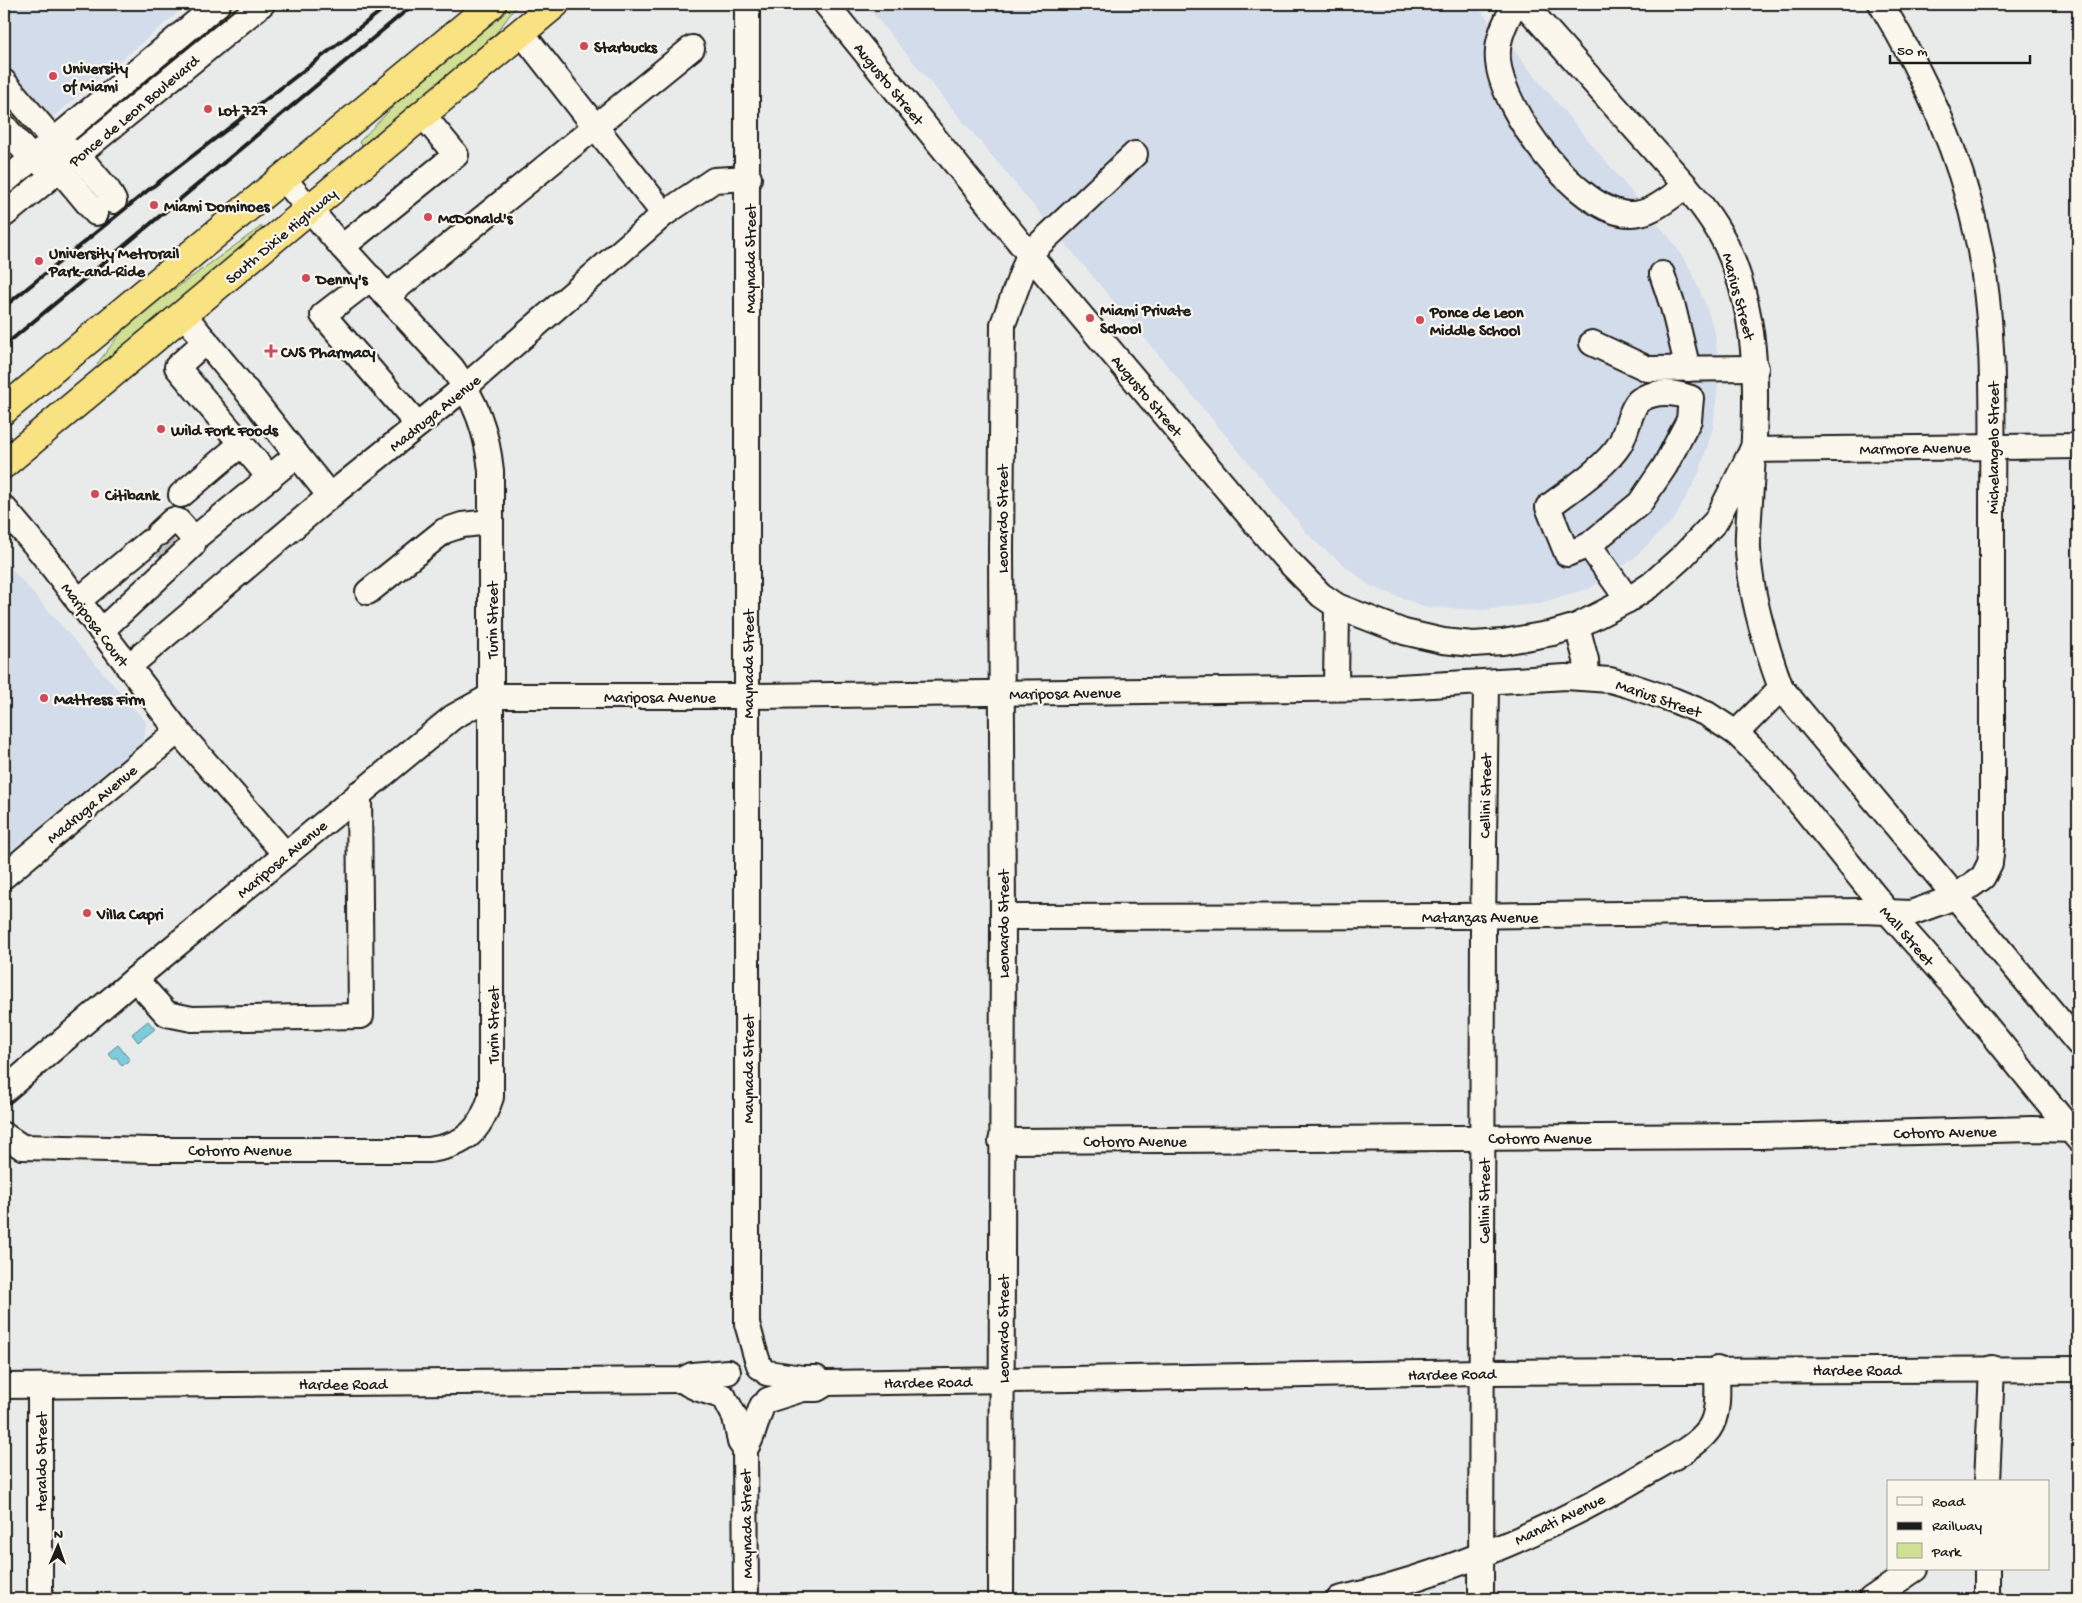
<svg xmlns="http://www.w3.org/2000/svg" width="2082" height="1603" font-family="'Gochi Hand',sans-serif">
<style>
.built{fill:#d3dcea}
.green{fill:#cfdf93;stroke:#767e58}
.water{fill:#7dcbdc;stroke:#56858f}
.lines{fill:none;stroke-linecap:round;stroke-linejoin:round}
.minor-tunnel{stroke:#c0c2c2;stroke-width:24;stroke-dasharray:24 12;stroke-linecap:butt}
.minor-casing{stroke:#1c1c1c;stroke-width:28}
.highway-casing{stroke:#1c1c1c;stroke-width:31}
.minor{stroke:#fbf7ec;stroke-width:24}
.highway{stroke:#f8e281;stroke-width:28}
.rail{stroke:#1c1c1c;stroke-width:4}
.poi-dot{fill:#d1495b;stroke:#fbf7ec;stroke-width:2}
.labels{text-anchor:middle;stroke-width:4.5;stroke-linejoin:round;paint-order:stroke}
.poi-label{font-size:16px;font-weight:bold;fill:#1c1c1c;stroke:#fbf7ec;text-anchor:start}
.street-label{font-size:16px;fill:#1c1c1c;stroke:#fbf7ec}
</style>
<rect width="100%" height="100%" fill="#e9ebeb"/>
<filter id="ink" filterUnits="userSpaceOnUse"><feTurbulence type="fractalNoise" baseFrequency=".02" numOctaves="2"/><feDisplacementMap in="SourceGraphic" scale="10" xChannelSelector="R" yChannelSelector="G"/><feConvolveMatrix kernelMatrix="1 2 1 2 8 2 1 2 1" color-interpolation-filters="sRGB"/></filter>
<g filter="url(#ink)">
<!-- built -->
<g class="built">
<path d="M4,4h184l-184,154z"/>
<path d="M865,4h610l197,237 19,29 15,36 9,27 4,42 -6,52 -13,44 -25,47 -42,41 -42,29 -54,16 -55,6 -56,-3 -56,-21 -56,-45z"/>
<path d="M4,560l142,162 -2,18 -140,117z"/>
</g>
<!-- green -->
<g class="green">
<path d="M234,4h12l-89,71 -1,-4z"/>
<path d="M509,4h9l-24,32 -131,110 -4,-4 57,-59z"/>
<path d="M5,104h3l21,24 -1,4h-7l-17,-21z"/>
<path d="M262,226l1,3 -163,137 -3,-2 32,-42z"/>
</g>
<!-- water -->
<g class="water">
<path d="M148,1021l7,8 -17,13 -6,-8z"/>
<path d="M118,1045l12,15 -8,6 -6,-9 -3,2 -5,-6z"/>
</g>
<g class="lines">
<!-- minor-tunnel -->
<path class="minor-tunnel" d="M156,555l29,-25"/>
<defs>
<g id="minor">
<path d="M747,4v1320c5,15 7,29 13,43"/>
<path d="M826,4l203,250 255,303 37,38 16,11 67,26 39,9 30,3 30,-2 50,-9 24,-7 51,-26 24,-16 31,-28 33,-35 36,-71"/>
<path d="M1515,4c-10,18 -19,36 -17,57 4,49 79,151 131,153 22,1 40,-16 57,-28"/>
<path d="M1524,4l162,182c15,18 30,37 40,59 43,92 27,191 22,289 -2,46 17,111 33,154l297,355"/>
<path d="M521,32l143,182"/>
<path d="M4,82l50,59 24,14 30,35 6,11"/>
<path d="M4,126l28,33 28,11 36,43"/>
<path d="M4,182l214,-178"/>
<path d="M4,215l258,-211"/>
<path d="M342,247l114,-92 -33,-40"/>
<path d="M1662,274l11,33 15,62"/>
<path d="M371,278l-48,37 95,110"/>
<path d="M387,296l305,-248"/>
<path d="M184,315l56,68"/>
<path d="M206,341l-29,26 93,111"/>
<path d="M1592,343l56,26 108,-1"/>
<path d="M246,390l51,65"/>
<path d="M1752,450l326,-4"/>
<path d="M181,495l60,-51"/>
<path d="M4,508l37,44 137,179 108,124"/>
<path d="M194,539l103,-84 33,41"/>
<path d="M1589,545l51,-42 25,-37 24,-46 2,-22c-17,-6 -35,-8 -51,2 -9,6 -14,34 -20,44 -14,23 -51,47 -72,63l19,47 22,-9 39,55"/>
<path d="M368,592l76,-61 18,-6 29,-3"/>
<path d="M78,601l71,-59"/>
<path d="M1577,626l9,34 1,18"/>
<path d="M101,631l92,-86 1,-6 -16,-18 -5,-1 -14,13"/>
<path d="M128,667l202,-171 135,-109 199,-173 50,-34 35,-2"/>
<path d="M1336,688l1,-82"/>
<path d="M1736,733l45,-45"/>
<path d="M4,876l174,-145"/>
<path d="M1003,917l455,-1 404,-5 49,2 44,-16 28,-20 7,-14 2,-19c0,-109 0,-219 0,-329 0,-95 5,-191 -16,-284 -17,-80 -53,-158 -95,-227"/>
<path d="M135,979l32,35 25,5 169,-3 -2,-223"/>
<path d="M4,1091l131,-112 318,-262 38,-21h256l635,-8 184,-11 44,3 18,5 45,15 34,14 29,19 33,32 118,146 70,79 121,149"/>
<path d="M4,1135l18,12 130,3h277c37,-5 51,-19 62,-53v-626c-4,-40 -15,-70 -39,-103l-110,-121 -59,-69"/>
<path d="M1001,1141l758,-5 273,-7 46,1"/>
<path d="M767,1373l35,5h14"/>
<path d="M682,1380c12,9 28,12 42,17"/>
<path d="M4,1386l678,-6 10,-5 36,-3"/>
<path d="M768,1400l35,-11h14l10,-6 655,-11 596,-3"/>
<path d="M728,1404l7,13 5,25 5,7 1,150"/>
<path d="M745,1449c9,-12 11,-29 17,-43"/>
<path d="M1987,1482l5,-114"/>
<path d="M1987,1569v30"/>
<path d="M40,1599v-213"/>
<path d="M1001,1599l2,-682 -2,-366 2,-227 26,-70 106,-100"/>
<path d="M1339,1599c109,-25 215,-70 311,-128 19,-11 46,-24 59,-42 11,-16 8,-41 8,-60"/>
<path d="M1481,1599l2,-670 3,-247"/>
<path d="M1871,1599l44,-30"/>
</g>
<g id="highway">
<path d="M4,410l488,-406"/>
<path d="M4,464l551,-460"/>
</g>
</defs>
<!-- minor casing -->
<use href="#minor" class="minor-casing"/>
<!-- highway casing -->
<use href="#highway" class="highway-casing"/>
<!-- minor -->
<use href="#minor" class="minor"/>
<!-- highway -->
<use href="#highway" class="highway"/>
<!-- rail -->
<g class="rail">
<path d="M4,307l143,-116 243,-187"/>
<path d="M4,346l410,-342"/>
</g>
</g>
</g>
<!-- markers -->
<g class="poi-dot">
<circle cx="584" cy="46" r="5"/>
<circle cx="53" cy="76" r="5"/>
<circle cx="208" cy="109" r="5"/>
<circle cx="154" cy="205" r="5"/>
<circle cx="428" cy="217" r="5"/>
<circle cx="39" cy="261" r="5"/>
<circle cx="306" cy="278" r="5"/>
<circle cx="1090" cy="318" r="5"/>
<circle cx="1420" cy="320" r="5"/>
<path d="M268.5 343.5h5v5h5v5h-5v5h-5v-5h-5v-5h5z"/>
<circle cx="161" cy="429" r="5"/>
<circle cx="95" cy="494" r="5"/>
<circle cx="44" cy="698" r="5"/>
<circle cx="87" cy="913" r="5"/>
</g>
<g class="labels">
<!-- poi labels -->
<g class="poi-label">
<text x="594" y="52">Starbucks</text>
<text x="63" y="73">University<tspan x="63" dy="18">of Miami</tspan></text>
<text x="218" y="115">Lot 727</text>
<text x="164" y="211">Miami Dominoes</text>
<text x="438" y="223">McDonald's</text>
<text x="49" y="258">University Metrorail<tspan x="49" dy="18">Park-and-Ride</tspan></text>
<text x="316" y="284">Denny's</text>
<text x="1100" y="315">Miami Private<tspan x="1100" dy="18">School</tspan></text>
<text x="1430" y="317">Ponce de Leon<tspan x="1430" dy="18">Middle School</tspan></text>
<text x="281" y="357">CVS Pharmacy</text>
<text x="171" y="435">Wild Fork Foods</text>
<text x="105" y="500">Citibank</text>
<text x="54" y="704">Mattress Firm</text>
<text x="97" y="919">Villa Capri</text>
</g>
<!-- street labels -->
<g class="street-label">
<text transform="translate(890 83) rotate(51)" y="6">Augusto Street</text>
<text transform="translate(133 110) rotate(-40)" y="6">Ponce de Leon Boulevard</text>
<text transform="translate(280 235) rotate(-40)" y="6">South Dixie Highway</text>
<text transform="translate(749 259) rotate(-90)" y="6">Maynada Street</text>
<text transform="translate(1740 296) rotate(75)" y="6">Marius Street</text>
<text transform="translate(1148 395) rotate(50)" y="6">Augusto Street</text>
<text transform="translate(434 412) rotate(-39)" y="6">Madruga Avenue</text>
<text transform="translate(1915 447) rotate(-1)" y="6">Marmore Avenue</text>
<text transform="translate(1992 448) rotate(-90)" y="6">Michelangelo Street</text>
<text transform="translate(1001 519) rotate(-90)" y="6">Leonardo Street</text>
<text transform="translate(491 620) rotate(-90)" y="6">Turin Street</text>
<text transform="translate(96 624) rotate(53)" y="6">Mariposa Court</text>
<text transform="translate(747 664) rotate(-90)" y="6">Maynada Street</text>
<text transform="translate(1065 692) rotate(-1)" y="6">Mariposa Avenue</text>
<text x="660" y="702">Mariposa Avenue</text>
<text transform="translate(1659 697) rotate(19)" y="6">Marius Street</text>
<text transform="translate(1484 796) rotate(-89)" y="6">Cellini Street</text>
<text transform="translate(91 803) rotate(-40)" y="6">Madruga Avenue</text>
<text transform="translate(281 858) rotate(-40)" y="6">Mariposa Avenue</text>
<text x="1480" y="922">Matanzas Avenue</text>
<text transform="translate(1002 924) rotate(-90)" y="6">Leonardo Street</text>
<text transform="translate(1908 935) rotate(49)" y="6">Mall Street</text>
<text transform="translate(492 1025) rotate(-90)" y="6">Turin Street</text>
<text transform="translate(747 1069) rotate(-90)" y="6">Maynada Street</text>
<text transform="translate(1945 1131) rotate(-1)" y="6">Cotorro Avenue</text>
<text x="1540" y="1143">Cotorro Avenue</text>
<text x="1135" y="1146">Cotorro Avenue</text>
<text x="240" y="1155">Cotorro Avenue</text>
<text transform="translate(1483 1201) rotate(-90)" y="6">Cellini Street</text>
<text transform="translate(1002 1329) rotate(-90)" y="6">Leonardo Street</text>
<text x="1857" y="1375">Hardee Road</text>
<text transform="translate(1452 1373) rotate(-1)" y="6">Hardee Road</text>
<text transform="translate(928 1381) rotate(-1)" y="6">Hardee Road</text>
<text x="343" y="1389">Hardee Road</text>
<text transform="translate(40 1462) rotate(-90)" y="6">Heraldo Street</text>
<text transform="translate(1559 1518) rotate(-26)" y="6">Manati Avenue</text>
<text transform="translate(745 1524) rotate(-91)" y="6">Maynada Street</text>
</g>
</g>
<!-- margin -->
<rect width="2082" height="1603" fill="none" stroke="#fbf7ec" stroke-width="20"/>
<rect x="10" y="10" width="2062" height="1583" fill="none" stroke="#1c1c1c" stroke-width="2" filter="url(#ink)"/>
<!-- legend -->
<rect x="1887" y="1480" width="162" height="90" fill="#fbf7ec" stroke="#a29f99"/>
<rect x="1897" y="1497" width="25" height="8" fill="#fbf7ec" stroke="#a29f99"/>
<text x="1932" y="1506" font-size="15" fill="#1c1c1c">Road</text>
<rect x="1897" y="1522" width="25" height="8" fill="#1c1c1c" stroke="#a29f99"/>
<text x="1932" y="1530" font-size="15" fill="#1c1c1c">Railway</text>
<rect x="1897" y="1543" width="25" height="15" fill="#cfdf93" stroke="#a29f99"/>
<text x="1932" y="1556" font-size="15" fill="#1c1c1c">Park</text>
<!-- north arrow -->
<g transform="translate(58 1546) rotate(2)" stroke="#fbf7ec" stroke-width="4" paint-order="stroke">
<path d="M0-4L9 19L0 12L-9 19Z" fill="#1c1c1c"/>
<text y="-8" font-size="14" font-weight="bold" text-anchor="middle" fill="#1c1c1c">N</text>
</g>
<!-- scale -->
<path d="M1890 55v8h140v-8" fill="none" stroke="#1c1c1c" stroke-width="2.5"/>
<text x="1897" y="55" font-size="15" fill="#1c1c1c" stroke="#fbf7ec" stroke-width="4" paint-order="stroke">50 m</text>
</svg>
